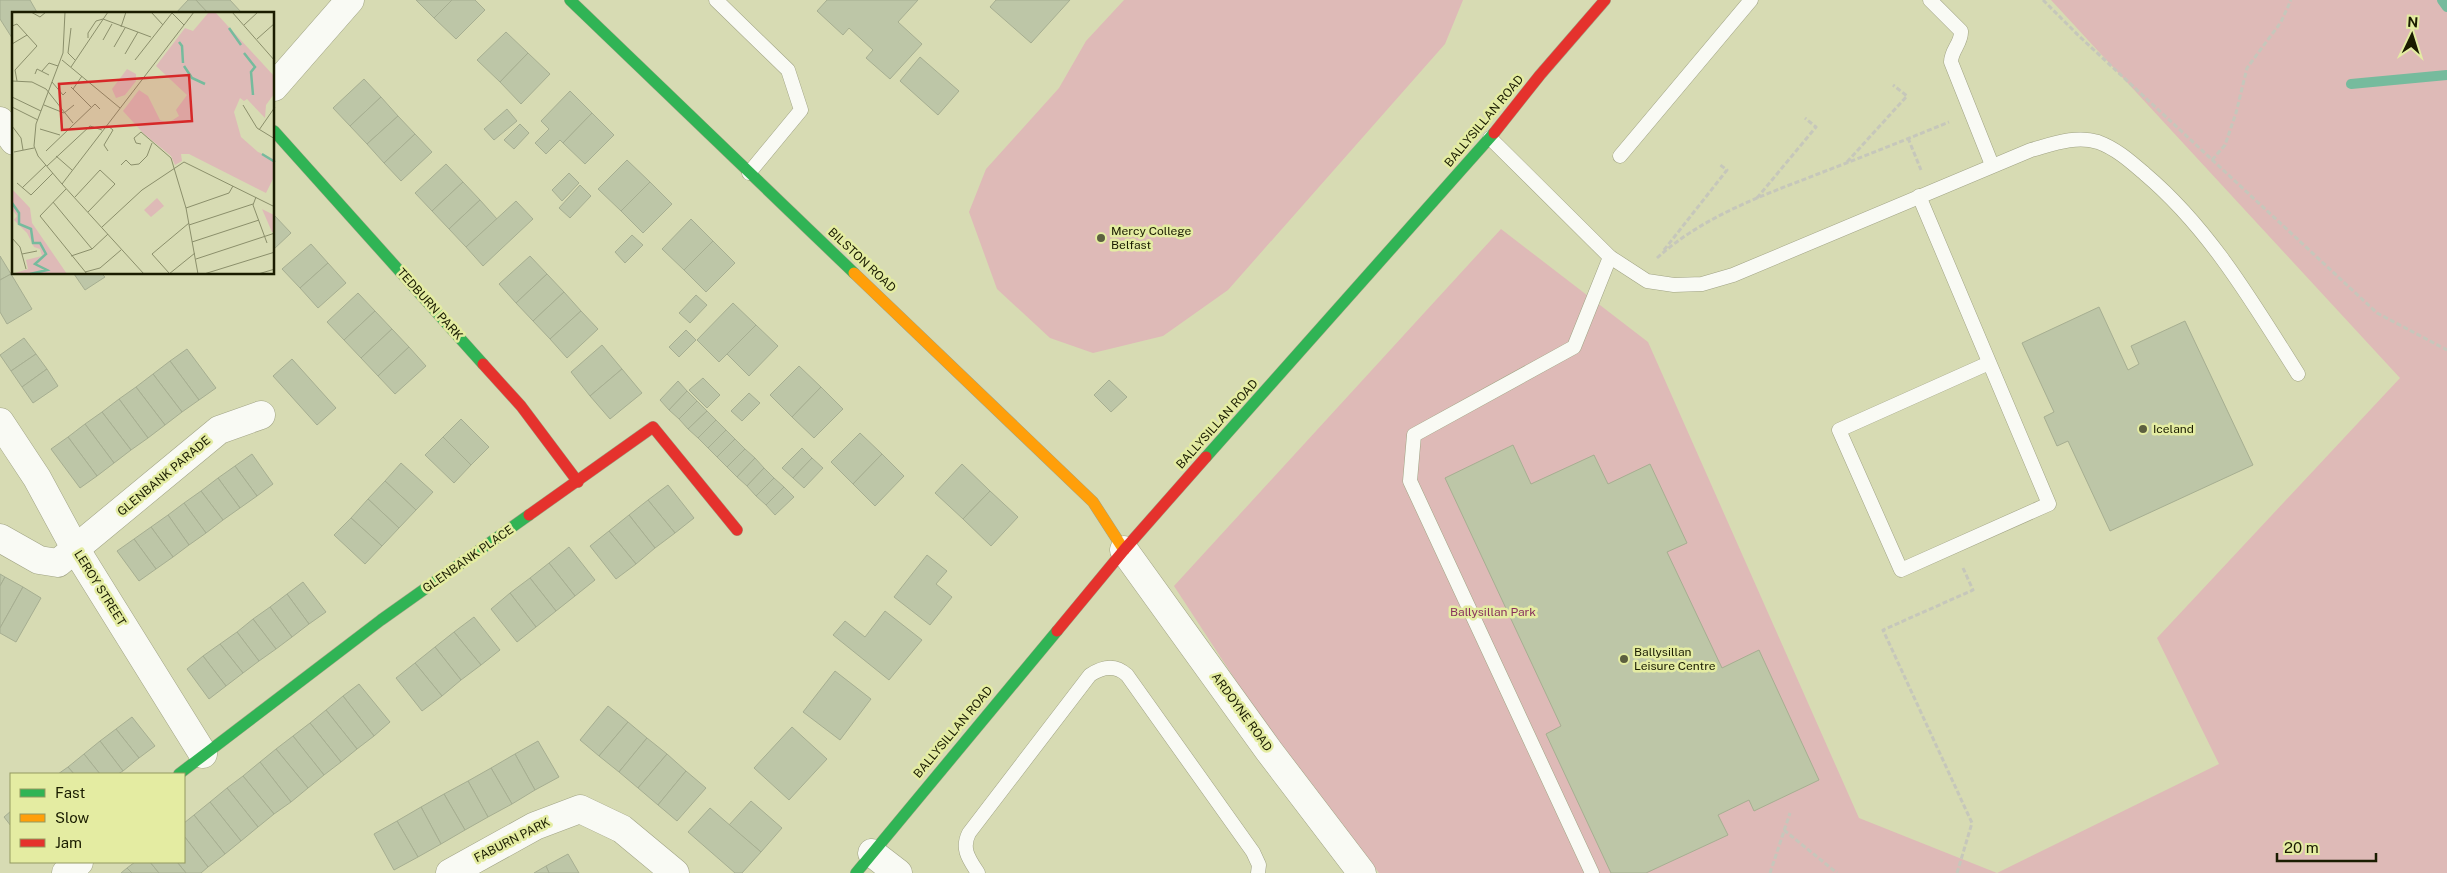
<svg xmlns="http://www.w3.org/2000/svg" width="2447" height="873" font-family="'Public Sans',sans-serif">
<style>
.green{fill:#debab7}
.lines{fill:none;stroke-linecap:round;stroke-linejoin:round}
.stream{stroke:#76bb9d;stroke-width:10}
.building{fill:#bdc6a7;stroke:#a6ae91}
.lane-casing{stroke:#a0a384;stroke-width:15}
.street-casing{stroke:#a0a384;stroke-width:29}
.fast-casing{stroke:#a0a384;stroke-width:12}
.slow-casing{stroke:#a0a384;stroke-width:12}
.jam-casing{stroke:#a0a384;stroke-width:12}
.path{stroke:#c6c7bb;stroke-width:3;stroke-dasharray:5 2.5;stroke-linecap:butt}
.lane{stroke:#f9faf4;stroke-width:14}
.street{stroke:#f9faf4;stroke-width:28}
.fast{stroke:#30b455;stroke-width:11}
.slow{stroke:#ff9f0a;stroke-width:11}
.jam{stroke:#e5322d;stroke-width:11}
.poi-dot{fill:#5c5f3f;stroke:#e4eca2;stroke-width:2}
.labels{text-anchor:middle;stroke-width:5;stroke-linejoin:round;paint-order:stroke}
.street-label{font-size:12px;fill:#1a1c00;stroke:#e4eca2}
.poi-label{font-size:12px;fill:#1a1c00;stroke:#e4eca2;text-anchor:start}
.park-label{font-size:12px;fill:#89315c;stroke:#e4eca2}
.inset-river{fill:none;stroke:#76bb9d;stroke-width:2.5}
.inset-road{fill:none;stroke:#8b8f6b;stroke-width:1}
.view{fill:#d62828;fill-opacity:0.15;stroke:#d62828;stroke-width:2.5}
.inset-edge{fill:none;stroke:#1a1c00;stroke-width:2.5}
</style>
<rect width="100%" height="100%" fill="#d7dbb3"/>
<!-- green -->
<g class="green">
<path d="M1124,0h339l-18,44 -217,246 -65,46 -70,17 -43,-15 -53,-49 -28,-77 17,-43 73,-81 27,-47z"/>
<path d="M2051,0h396v873h-1068l-101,-128 -104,-159 327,-357 147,113 211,476 138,55 222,-109 -62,-126 243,-260z"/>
</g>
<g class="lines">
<!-- stream -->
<g class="stream">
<path d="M2442,0l5,7"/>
<path d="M2351,84l96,-9"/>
</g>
</g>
<!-- building -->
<g class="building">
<path d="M0,0h30l8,14h-24v27l-14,-22z"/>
<path d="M188,0h8l13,14h-34z"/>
<path d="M196,0h34l11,12 -2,2h-30z"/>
<path d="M416,0h36l-18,18z"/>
<path d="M452,0h23l10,10 -29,29 -22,-21z"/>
<path d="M827,0h91l-20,22 24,22 -32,35 -24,-21 7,-8 -24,-22 -6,7 -26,-24z"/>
<path d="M996,0h74l-39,43 -41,-36z"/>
<path d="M506,32l22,21 -28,29 -23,-22z"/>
<path d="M528,53l22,21 -29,30 -21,-22z"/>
<path d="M920,57l39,34 -21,24 -38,-34z"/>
<path d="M364,79l17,18 -31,29 -17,-18z"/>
<path d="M570,91l22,22 -29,30 -3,-3 -14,14 -11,-11 14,-14 -8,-8z"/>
<path d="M381,97l17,19 -31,28 -17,-18z"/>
<path d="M507,109l10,12 -23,19 -10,-11z"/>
<path d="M592,113l22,22 -29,29 -22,-21z"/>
<path d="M398,116l17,18 -31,29 -17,-19z"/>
<path d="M520,124l9,9 -15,16 -10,-9z"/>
<path d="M415,134l17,18 -31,29 -17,-18z"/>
<path d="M627,160l23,22 -29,29 -23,-22z"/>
<path d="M446,164l17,18 -31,29 -17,-18z"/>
<path d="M569,173l10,10 -17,18 -10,-11z"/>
<path d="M463,182l17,18 -31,29 -17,-18z"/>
<path d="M650,182l22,22 -29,29 -22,-22z"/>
<path d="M580,185l11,11 -21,22 -11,-10z"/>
<path d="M480,200l17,19 -31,28 -17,-18z"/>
<path d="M516,201l17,18 -50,47 -17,-19z"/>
<path d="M274,215l17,18 -17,16z"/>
<path d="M691,219l22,22 -29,29 -22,-21z"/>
<path d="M632,235l11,10 -18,18 -10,-11z"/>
<path d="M713,241l22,22 -29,29 -22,-22z"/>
<path d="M311,244l17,19 -28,25 -18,-19z"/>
<path d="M0,256l11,18 -11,6z"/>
<path d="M530,256l17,18 -31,29 -17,-19z"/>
<path d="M328,263l18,20 -28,25 -18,-20z"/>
<path d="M11,274l21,35 -25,15 -7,-12v-32z"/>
<path d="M74,274h28l3,3 -20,13z"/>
<path d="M547,274l17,18 -31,29 -17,-18z"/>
<path d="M564,292l17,19 -31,28 -17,-18z"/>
<path d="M358,293l17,18 -31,29 -17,-18z"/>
<path d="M696,295l11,10 -17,18 -11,-10z"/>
<path d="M733,303l23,22 -37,37 -22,-22z"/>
<path d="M2099,307l29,63 11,-6 -8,-18 54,-25 68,144 -143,66 -42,-90 -11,5 -13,-29 10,-5 -32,-69z"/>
<path d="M375,311l17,18 -31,29 -17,-18z"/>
<path d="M581,311l17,18 -31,29 -17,-19z"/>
<path d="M756,325l22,21 -29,30 -22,-22z"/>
<path d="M392,329l17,18 -31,29 -17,-18z"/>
<path d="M686,330l10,10 -17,17 -10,-10z"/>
<path d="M24,338l12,16 -25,17 -11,-16z"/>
<path d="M602,345l20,24 -32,27 -19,-24z"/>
<path d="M409,347l17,19 -31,28 -17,-18z"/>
<path d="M187,349l29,39 -17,12 -29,-39z"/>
<path d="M36,354l11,15 -25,18 -11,-16z"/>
<path d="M292,359l44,49 -19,17 -44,-49z"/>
<path d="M170,361l29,39 -17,12 -29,-38z"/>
<path d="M799,366l22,21 -29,30 -22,-22z"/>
<path d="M47,369l11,17 -25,17 -11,-16z"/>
<path d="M622,369l20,24 -32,26 -20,-23z"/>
<path d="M153,374l29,38 -17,13 -29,-38z"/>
<path d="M703,378l17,17 -13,13 -18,-18z"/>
<path d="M1109,380l18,17 -16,15 -17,-17z"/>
<path d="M678,381l9,10 -18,19 -9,-10z"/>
<path d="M136,387l29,38 -17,13 -29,-39z"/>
<path d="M821,387l22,22 -29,29 -22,-21z"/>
<path d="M687,391l10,10 -18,18 -10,-9z"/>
<path d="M749,393l11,10 -18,18 -11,-10z"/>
<path d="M119,399l29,39 -17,12 -29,-38z"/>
<path d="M697,401l10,10 -19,18 -9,-10z"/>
<path d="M707,411l9,9 -18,18 -10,-9z"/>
<path d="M102,412l29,38 -17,13 -29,-39z"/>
<path d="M461,419l28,28 -18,18 -28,-28z"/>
<path d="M716,420l10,10 -18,18 -10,-10z"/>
<path d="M85,424l29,39 -17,13 -29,-39z"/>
<path d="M726,430l9,9 -18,18 -9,-9z"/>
<path d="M860,433l22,21 -29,30 -22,-22z"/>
<path d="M68,437l29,39 -17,12 -29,-39z"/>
<path d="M443,437l28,28 -17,18 -29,-28z"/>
<path d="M735,439l10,10 -18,18 -10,-10z"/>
<path d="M1513,445l18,39 63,-29 14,29 42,-20 37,79 -20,9 55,116 37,-18 60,130 -65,31 -5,-11 -31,15 10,20 -82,38h-35l-65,-139 15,-8 -116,-248z"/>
<path d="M802,448l10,10 -19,20 -11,-10z"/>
<path d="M745,449l10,9 -18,19 -10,-10z"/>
<path d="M252,454l21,30 -16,12 -22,-30z"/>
<path d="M882,454l22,22 -29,30 -22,-22z"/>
<path d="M755,458l9,10 -17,18 -10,-9z"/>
<path d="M812,458l11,10 -19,20 -11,-10z"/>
<path d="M401,463l32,29 -17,18 -31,-29z"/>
<path d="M962,464l28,27 -27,28 -28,-26z"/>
<path d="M235,466l22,30 -17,12 -22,-30z"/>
<path d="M764,468l10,10 -18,18 -9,-10z"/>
<path d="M218,478l22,30 -17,12 -22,-29z"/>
<path d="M774,478l10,9 -18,18 -10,-9z"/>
<path d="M385,481l31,29 -17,18 -31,-29z"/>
<path d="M668,485l26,33 -19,15 -27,-33z"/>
<path d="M784,487l10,10 -19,18 -9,-10z"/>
<path d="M201,491l22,29 -17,13 -22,-30z"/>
<path d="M990,491l28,26 -27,29 -28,-27z"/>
<path d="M368,499l31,29 -17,18 -31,-28z"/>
<path d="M648,500l27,33 -20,15 -26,-33z"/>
<path d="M184,503l22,30 -17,12 -21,-30z"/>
<path d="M168,515l21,30 -16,12 -22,-30z"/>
<path d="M629,515l26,33 -19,16 -27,-33z"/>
<path d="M351,518l31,28 -17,18 -31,-29z"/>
<path d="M151,527l22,30 -17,12 -22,-30z"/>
<path d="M609,531l27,33 -20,15 -26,-33z"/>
<path d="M134,539l22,30 -17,12 -22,-30z"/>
<path d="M569,547l26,33 -20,16 -26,-33z"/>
<path d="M927,555l20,16 -11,13 16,13 -22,28 -36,-28z"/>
<path d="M549,563l26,33 -19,15 -26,-33z"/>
<path d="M0,574l5,3 -5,9z"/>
<path d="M5,577l18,10 -23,41v-42z"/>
<path d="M530,578l26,33 -20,16 -26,-34z"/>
<path d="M303,582l23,30 -17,12 -22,-30z"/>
<path d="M23,587l18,11 -25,44 -16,-9v-5z"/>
<path d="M510,593l26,34 -19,15 -26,-33z"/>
<path d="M287,594l22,30 -17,13 -22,-30z"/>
<path d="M270,607l22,30 -16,12 -23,-30z"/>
<path d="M885,611l37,29 -33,40 -56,-45 12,-14 20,16z"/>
<path d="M474,617l26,33 -19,15 -27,-33z"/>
<path d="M253,619l23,30 -17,12 -22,-29z"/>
<path d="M237,632l22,29 -16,12 -23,-29z"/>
<path d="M454,632l27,33 -20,15 -26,-33z"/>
<path d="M220,644l23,29 -17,13 -23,-30z"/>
<path d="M435,647l26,33 -19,16 -27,-33z"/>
<path d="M203,656l23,30 -17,13 -22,-30z"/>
<path d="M415,663l27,33 -20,15 -26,-33z"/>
<path d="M835,671l36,28 -31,41 -37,-28z"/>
<path d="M359,684l31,38 -16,14 -31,-40z"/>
<path d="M343,696l31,40 -17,13 -31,-39z"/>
<path d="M608,706l20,16 -29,34 -19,-16z"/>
<path d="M326,710l31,39 -16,13 -31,-39z"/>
<path d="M132,717l23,29 -16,12 -23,-29z"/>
<path d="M628,722l19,16 -28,34 -20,-16z"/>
<path d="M310,723l31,39 -17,13 -31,-39z"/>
<path d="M792,727l35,32 -38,41 -35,-32z"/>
<path d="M116,729l23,29 -16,13 -23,-30z"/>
<path d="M293,736l31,39 -16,13 -32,-39z"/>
<path d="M647,738l20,16 -29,34 -19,-16z"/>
<path d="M100,741l23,30 -5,3h-18l-16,-20z"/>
<path d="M538,741l21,36 -24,13 -20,-36z"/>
<path d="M276,749l32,39 -17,14 -31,-40z"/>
<path d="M84,754l16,20h-26l-6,-7z"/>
<path d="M515,754l20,36 -23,14 -21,-36z"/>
<path d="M667,754l19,17 -28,34 -20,-17z"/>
<path d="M260,762l31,40 -17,12 -31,-38z"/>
<path d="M68,767l6,7h-16z"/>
<path d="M491,768l21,36 -24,13 -20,-36z"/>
<path d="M686,771l20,17 -29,33 -19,-16z"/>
<path d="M243,776l31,38 -16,13 -31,-39z"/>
<path d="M468,781l20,36 -23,13 -21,-36z"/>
<path d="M227,788l31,39 -17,14 -31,-39z"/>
<path d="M444,794l21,36 -24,14 -20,-37z"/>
<path d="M751,801l31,27 -21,24 -32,-27z"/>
<path d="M210,802l31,39 -16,13 -31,-39z"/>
<path d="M421,807l20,37 -23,13 -21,-36z"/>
<path d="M710,808l51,44 -19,21h-7l-47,-41z"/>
<path d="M11,811v15l-7,-9z"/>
<path d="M194,815l31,39 -17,13 -24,-31v-13z"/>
<path d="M397,821l21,36 -24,13 -20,-36z"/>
<path d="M184,836l24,31 -7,6h-15l-9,-11h7z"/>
<path d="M568,854l11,19h-30l-3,-7z"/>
<path d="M135,862h15l9,11h-27l-5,-5z"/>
<path d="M150,862h27l9,11h-27z"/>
<path d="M546,866l3,7h-15z"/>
<path d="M127,868l5,5h-11z"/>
</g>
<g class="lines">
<defs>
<g id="lane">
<path d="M716,0l72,70 13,40 -52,63"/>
<path d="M1930,0l31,31c1,12 -10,19 -10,31l41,103"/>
<path d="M1490,138l120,119 37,24 27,4 28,-1 31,-9 298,-125c22,-6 45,-15 67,-8 19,7 33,20 47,32 65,55 108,129 153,200"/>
<path d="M1620,156l131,-156"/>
<path d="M1919,196l130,308 -148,66 -62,-140 150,-67"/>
<path d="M978,873c-9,-14 -17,-24 -9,-40l121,-158c12,-8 25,-11 37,0l126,177 6,13 -1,8"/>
<path d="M1592,873l-182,-392 4,-46 160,-88 36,-90"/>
</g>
<g id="street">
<path d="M274,87l76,-87"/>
<path d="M0,121l14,20"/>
<path d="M0,422l37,56 39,72 127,204"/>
<path d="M0,538l39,22 19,3 161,-133 42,-15"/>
<path d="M1124,550l145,201 93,122"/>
<path d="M872,853l26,20"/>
<path d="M66,873l13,-11"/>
<path d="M450,873l85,-47 45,-17 42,20 53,44"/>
</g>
<g id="fast">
<path d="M570,0l284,273"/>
<path d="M274,131l209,233"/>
<path d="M1206,457l288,-324"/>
<path d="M179,774l202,-154 148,-105"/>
<path d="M856,873l201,-242"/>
</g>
<path id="slow" d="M854,273l239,229 31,48"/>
<g id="jam">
<path d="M1494,133l46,-58 65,-75"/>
<path d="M483,364l38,42 57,76"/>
<path d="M529,515l124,-88 84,103"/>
<path d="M1057,631l67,-81 82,-93"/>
</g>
</defs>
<!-- lane casing -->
<use href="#lane" class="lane-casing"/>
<!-- street casing -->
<use href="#street" class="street-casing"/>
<!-- fast casing -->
<use href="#fast" class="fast-casing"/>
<!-- slow casing -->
<use href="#slow" class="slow-casing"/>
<!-- jam casing -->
<use href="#jam" class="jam-casing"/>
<!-- path -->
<g class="path">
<path d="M2043,0l37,37 297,276 70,37"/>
<path d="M1908,138l13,32"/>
<path d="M2212,160l13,-15 11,-32 11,-45 34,-46 10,-22"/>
<path d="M1847,162l60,-66 -14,-11"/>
<path d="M1757,198l59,-71 -11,-9"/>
<path d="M1664,250l63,-80 -8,-6"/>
<path d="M1657,258c45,-41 104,-62 161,-84 44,-17 87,-34 131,-52"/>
<path d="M1784,830l53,43"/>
<path d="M1770,873l20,-60"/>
<path d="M1957,873l15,-50 -89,-193 90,-40 -10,-22"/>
</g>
<!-- lane -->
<use href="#lane" class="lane"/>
<!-- street -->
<use href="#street" class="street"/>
<!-- fast -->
<use href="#fast" class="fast"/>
<!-- slow -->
<use href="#slow" class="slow"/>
<!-- jam -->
<use href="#jam" class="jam"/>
</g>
<!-- markers -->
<g class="poi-dot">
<circle cx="1101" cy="238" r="5"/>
<circle cx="2143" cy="429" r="5"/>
<circle cx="1624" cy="659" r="5"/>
</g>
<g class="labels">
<!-- street labels -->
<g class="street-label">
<text transform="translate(1484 121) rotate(-50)" y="4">BALLYSILLAN ROAD</text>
<text transform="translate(862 260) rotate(43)" y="4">BILSTON ROAD</text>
<text transform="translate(430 304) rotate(48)" y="4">TEDBURN PARK</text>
<text transform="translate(1217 424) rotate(-48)" y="4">BALLYSILLAN ROAD</text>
<text transform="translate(164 476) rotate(-40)" y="4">GLENBANK PARADE</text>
<text transform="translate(468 559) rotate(-35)" y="4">GLENBANK PLACE</text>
<text transform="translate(100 588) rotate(58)" y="4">LEROY STREET</text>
<text transform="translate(1242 712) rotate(54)" y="4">ARDOYNE ROAD</text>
<text transform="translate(953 732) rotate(-50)" y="4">BALLYSILLAN ROAD</text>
<text transform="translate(512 840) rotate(-27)" y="4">FABURN PARK</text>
</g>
<!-- poi labels -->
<g class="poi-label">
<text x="1111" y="235">Mercy College<tspan x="1111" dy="14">Belfast</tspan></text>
<text x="2153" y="433">Iceland</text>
<text x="1634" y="656">Ballysillan<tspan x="1634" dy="14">Leisure Centre</tspan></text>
</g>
<!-- park labels -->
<g class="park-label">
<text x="1493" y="616">Ballysillan Park</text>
</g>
</g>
<!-- overview -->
<g transform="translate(12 12)">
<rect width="262" height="262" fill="#d7dbb3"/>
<path d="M197,0h6l59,64v18l-8,11 -1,13 -18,-19 -3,2 -4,-3 -6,14 7,25 17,15 16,7v18l-8,16 -77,-39h-8l1,7 -7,4 -4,-9 -28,-23 -20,-22 16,-21 9,6 12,24 8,3 11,-7 -3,-6 11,-15 -31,-29 29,-38 8,3zM115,57l9,5v7l-11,14 -9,3 -4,-9zM0,177l18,19 2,15 35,51h-55l16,-5 -2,-9 16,-4 -2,-7 -6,-2 -7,-14 -13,-13 3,-4 -5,-7zM145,186l7,8 -13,11 -7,-7zM250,197l12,6v17h-2z" fill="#debab7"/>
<path class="inset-river" d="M217,16l12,17M167,30l3,4 1,17M232,41l11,14 -4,5 2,23M172,54l8,12 13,6M250,142l13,8M0,191l7,10v11l12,5 2,14h7l6,11 -11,10 12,6 -17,4"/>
<path class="inset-road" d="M19,0l9,5 6,-5M139,0l12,13M159,0l13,13M220,0l43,49M232,13l14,-13M0,14l5,-2 20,22 -22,24 2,11M109,15l5,-15M59,16l-3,25 7,7M76,26v-5l8,-12 7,-2 48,18M245,27l18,-16M91,28l9,-16M0,32l15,-9M102,35l11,-19M113,42l13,-22M50,48l58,48M123,48l37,-47M59,55l37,-55M30,59l7,-8 9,3M23,62l2,-5 12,6M0,69l20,1 14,7 27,34M40,70l11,13 3,-3M59,75l20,20M61,77l9,-13M0,85l29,14M32,93l20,8 10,-8M231,93l14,23 18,11M0,95l26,13M0,114l9,12 2,12M96,114l5,4 -9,15 4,6M28,117l20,6M247,118l16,-23M129,132l-5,-1 -2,-5 7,-6 30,26 15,50 12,66M34,139l49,-47 5,5M2,140l20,-4M44,144l16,14M109,153l5,-5 5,5 8,-1 8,-8 5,-13M35,154l43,-40 12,4M5,171l14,12 22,-22M50,172l-24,-28 -4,-10 2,-22 27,-71 2,-41M10,176l24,-23M54,177l-26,27 47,58M63,185l25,-27 15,14 -27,28M244,185l-3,8 14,38M41,190l39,47M174,196l43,-15 4,-7M177,213l64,-21M90,215l40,-37 42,-28 91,45M0,226l8,9 6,22M180,230l67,-22M10,242l15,-3M59,244l21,-7 16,-15M184,247l79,-26M73,260l15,-4 21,-18M157,261l-17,-19 37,-31M132,262l-82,-90 132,-172M157,262l26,-21M192,262l71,-22M246,262l17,-5"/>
<path class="view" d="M177,63l3,46 -130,9 -3,-46z"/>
<rect width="262" height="262" class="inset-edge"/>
</g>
<!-- legend -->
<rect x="10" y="773" width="175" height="90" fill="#e4eca2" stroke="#939961"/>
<rect x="20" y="789" width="25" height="8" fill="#30b455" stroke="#939961"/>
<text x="55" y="798" font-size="15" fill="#1a1c00">Fast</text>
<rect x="20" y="814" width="25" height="8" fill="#ff9f0a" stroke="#939961"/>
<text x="55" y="823" font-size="15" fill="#1a1c00">Slow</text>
<rect x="20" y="839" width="25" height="8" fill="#e5322d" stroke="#939961"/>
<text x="55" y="848" font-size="15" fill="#1a1c00">Jam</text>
<!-- north arrow -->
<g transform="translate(2412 35) rotate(4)" stroke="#e4eca2" stroke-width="4" paint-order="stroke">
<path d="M0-4L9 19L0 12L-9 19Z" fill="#1a1c00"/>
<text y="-8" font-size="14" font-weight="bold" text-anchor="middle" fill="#1a1c00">N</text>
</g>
<!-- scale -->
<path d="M2277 853v8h99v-8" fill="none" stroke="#1a1c00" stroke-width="2.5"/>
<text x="2284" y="853" font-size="15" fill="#1a1c00" stroke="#e4eca2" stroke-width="4" paint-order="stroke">20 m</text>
</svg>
